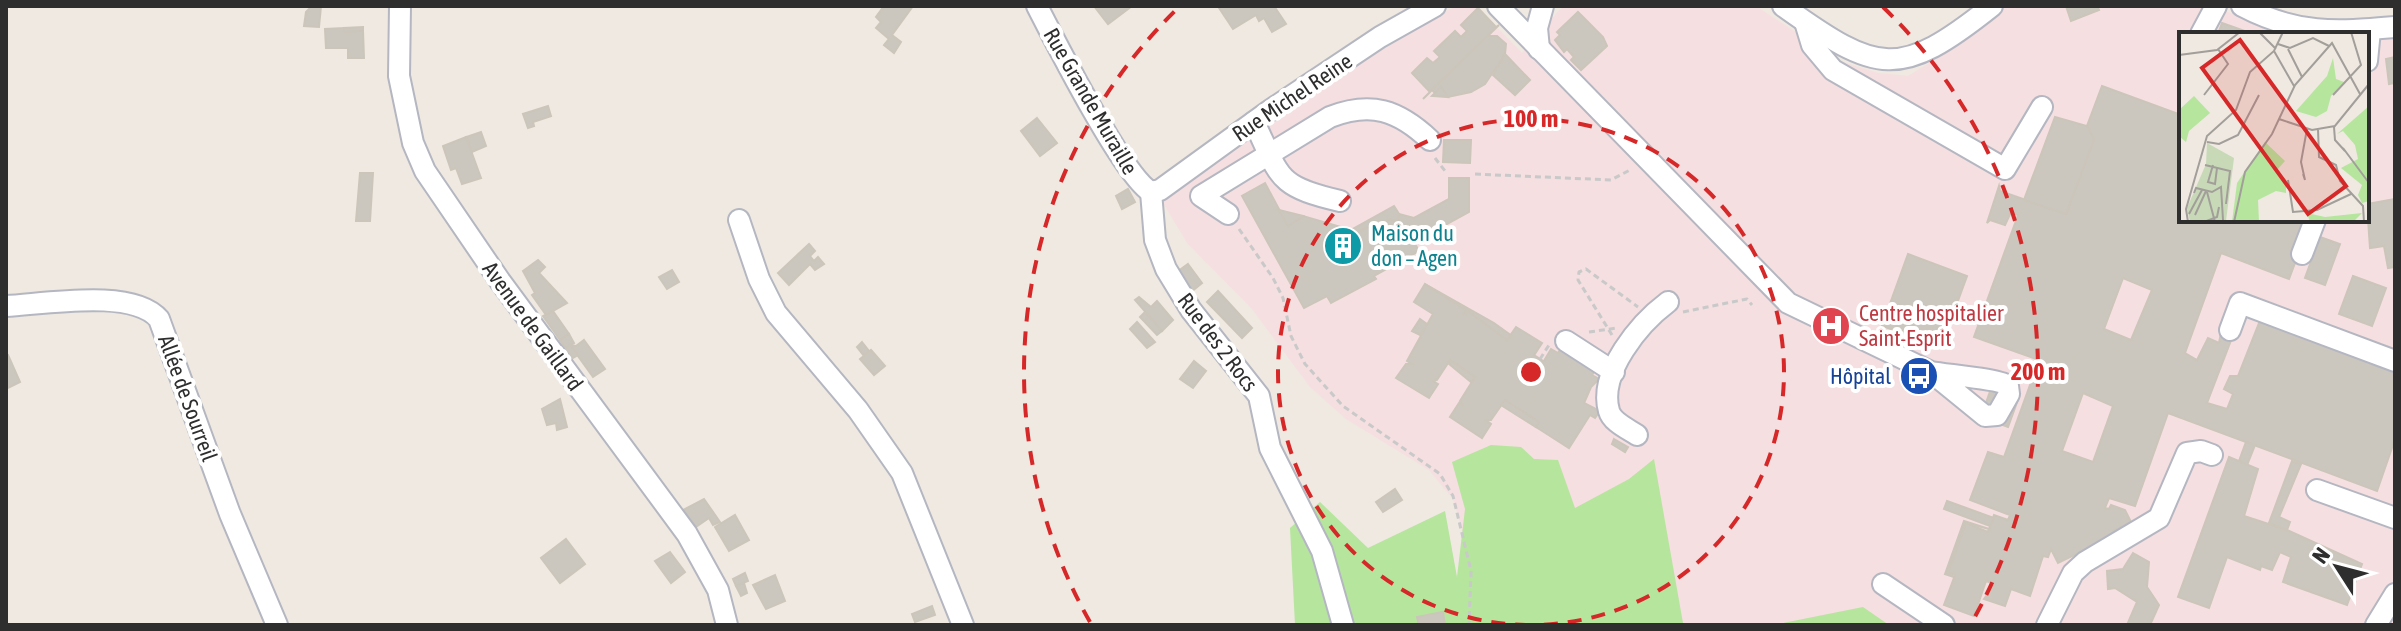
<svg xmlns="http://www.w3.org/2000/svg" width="2401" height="631" font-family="'Asap Condensed',sans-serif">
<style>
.medical{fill:#f5dfe0}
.green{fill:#b6e59e}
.building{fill:#cbc7bf;stroke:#cbc5ba;stroke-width:2;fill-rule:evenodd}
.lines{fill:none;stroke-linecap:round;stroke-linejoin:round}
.minor-casing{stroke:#b4b7c1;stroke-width:24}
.path{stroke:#c9c9c9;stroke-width:3;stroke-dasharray:6 4;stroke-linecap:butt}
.minor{stroke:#fff;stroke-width:20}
.ring{fill:none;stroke:#d62828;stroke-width:4;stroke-dasharray:14 10}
.labels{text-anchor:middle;stroke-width:8;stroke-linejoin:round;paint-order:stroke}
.street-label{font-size:22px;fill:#2e2e2e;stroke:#fff}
.culture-label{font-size:22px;fill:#0d838f;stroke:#fff;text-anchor:start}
.health-label{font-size:22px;fill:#be3a42;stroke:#fff;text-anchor:start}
.transit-label{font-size:22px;fill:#164399;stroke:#fff;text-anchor:end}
.inset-road{fill:none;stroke:#a29e99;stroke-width:2}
.view{fill:#d62828;fill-opacity:0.15;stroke:#d62828;stroke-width:4}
.inset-edge{fill:none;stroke:#2e2e2e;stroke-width:4}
.centre{fill:#d62828;stroke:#fff;stroke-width:4}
.ring-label{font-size:24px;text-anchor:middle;font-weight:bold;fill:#d62828;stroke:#fff;stroke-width:8;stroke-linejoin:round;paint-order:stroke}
</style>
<rect width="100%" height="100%" fill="#efe9e1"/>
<!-- medical -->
<path class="medical" d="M1456,6h20l46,47 41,-47h193l83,55 39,12 30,3 46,-28 53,-42h207l65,28h-98v186h186v-182l28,-4v591h-934l1,-96 -9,-30 -24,-29 -83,-51 -36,-32 -58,-78 -65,-66 -25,-42 120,-89 127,-82z"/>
<!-- green -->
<g class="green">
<path d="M1491,445l30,2 13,12 24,1 17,48 54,-29 25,-20 29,164 5,2h-393l-5,-97 30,-26 48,46 77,-37 12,66 8,-68 -13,-47z"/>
<path d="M1863,607l26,18h-116z"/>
</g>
<!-- building -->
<g class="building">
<path d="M312,6h9l-2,21 -15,-1 2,-14z"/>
<path d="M884,6h29l-21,29 9,7 -7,11 -10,-8 5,-6 -13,-11 5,-6 -5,-5z"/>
<path d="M1094,6h38l-24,18z"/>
<path d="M1223,6h51l12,18 -14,8 -8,-14 -5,3 -3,-6 -23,14 -14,-21z"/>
<path d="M2066,6h31l2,4 -28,11z"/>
<path d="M1478,8l18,19 3,-2 -67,65 -9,9 7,-7 -18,-19 15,-15 6,5 7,-6 -6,-6 21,-20 6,6 6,-6 -6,-6z"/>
<path d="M1578,12l25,25 4,9 -26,24 -10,-10 3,-3 -7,-8 -3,3 -9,-12 5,-5 -3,-3z"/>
<path d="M2222,23l31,11h-35z"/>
<path d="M363,27v4l-19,1v-4z"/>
<path d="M344,28v4l19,-1 1,27h-16v-10h-22l-1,-19z"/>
<path d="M1487,36h10l9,8 -1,10 -20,30 -14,8 -23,5 -7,-10 -6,6 -3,-3z"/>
<path d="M1505,54l25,26 -15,15 -22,-20z"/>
<path d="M2395,57v26l-6,1 -3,-25z"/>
<path d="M2102,86l79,29v105h130l-22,59 -68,-26 -36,100 12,7 11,-22 11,5 2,-10 12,2 -26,68 20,6 6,-15 -9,-5 6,-13h8l23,-58 134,47v74l-18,52 -209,-78 -33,93 -26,-8 -4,10 4,1 2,-4 14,5 6,12 -18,9 2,4 -57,28 -7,-14 -3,8 -5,-1 -13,40 -19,-7 -6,17 -21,-7 11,-15 -9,-3 -12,35 -30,-11 11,-30 -7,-3 18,-49 22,9 6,-17 14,5 2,-5 -40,-15 18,-48 16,5 35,-97 -65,-23 44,-122 -7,-3 -6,13 -15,-5 -3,3 12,-37 1,5 66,23 28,-75 -7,-13zM2123,278l29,12 -21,50 -27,-11zM2083,393l30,13 -20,56 -31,-11z"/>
<path d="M1441,87l7,10 -16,-1z"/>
<path d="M548,106l3,10 -18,6 1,4 -6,2 -5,-14z"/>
<path d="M2055,117l32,9 7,13 -28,75 -42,-14z"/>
<path d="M1037,118l20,25 -17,13 -19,-25z"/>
<path d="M481,132l5,14 -14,6 -6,-15z"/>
<path d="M466,137l15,41 -19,6 -6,-16 -5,2 -8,-24z"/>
<path d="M1444,140h27l-1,23 -27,-1z"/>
<path d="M360,173h13l-3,48h-14z"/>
<path d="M1449,178h20v34l-55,30 5,9 -45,25 2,3 -45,24 -4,-7 -23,12 -62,-112 23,-13 23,43 15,-10 55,16 15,-8 3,5 13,-10 8,2 2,-7 15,4 35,-19z"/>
<path d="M1128,189l7,13 -13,7 -6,-13z"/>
<path d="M2395,199v68l-7,1 -4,-22 -14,2 -3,-44z"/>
<path d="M1394,206l5,8 -2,7 -8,-2 -13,10 -3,-5 -15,8 -7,-2z"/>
<path d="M1279,210l24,6 -15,10z"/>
<path d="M2320,237l20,7 -15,41 -20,-7z"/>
<path d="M809,244l6,7 -5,5 4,5 4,-4 6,7 -9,6 -5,-6 -21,21 -11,-12z"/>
<path d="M1908,254l59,22 -26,71 -59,-21z"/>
<path d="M538,260l7,7 -6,6 28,30 -21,12 -14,-20 3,-2 -12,-22z"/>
<path d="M1188,264l14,19 -11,9 -14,-20z"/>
<path d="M672,270l7,12 -12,7 -8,-12z"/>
<path d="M2353,276l33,12 -14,38 -33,-12z"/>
<path d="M1425,284l41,26 -3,5 5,-4 39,29 9,-13 26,16 -11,17 10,6 10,-17 7,4 2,-3 34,22 -2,3 7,4 -8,8 -7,16 16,8 -5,7 -5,-3 -21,33 -33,-21 3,-5 -34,-22 -14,20h-5l5,4 -9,14 -32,-21 9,-14 4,3 -3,-5 15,-24 -25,-17 -13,20 -4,1 5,3 -9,14 -33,-20 10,-14h6l-5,-3 26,-47 -19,-12z"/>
<path d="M1425,284l69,39 18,13 -5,4 -39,-29 -3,5 1,-6z"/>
<path d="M1218,291l34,37 -10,10 -35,-36z"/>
<path d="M1139,297l12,10 6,-6 16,19 -11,11 -27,-31z"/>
<path d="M553,311l16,23 -9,6 -17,-24z"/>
<path d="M1145,312l17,19 -5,4 -17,-18z"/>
<path d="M1420,319l7,5 -7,11 -8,-4z"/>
<path d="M1137,322l18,20 -8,6 -17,-19z"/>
<path d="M569,334l5,9 -9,5 -5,-8z"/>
<path d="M584,340l21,29 -12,8 -23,-32 6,1z"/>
<path d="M862,342l7,9 -5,5 -7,-9z"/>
<path d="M570,345l8,10 -5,3 -8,-10z"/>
<path d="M871,350l14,16 -11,9 -14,-16z"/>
<path d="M8,355l12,27 -14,7v-33z"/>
<path d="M1534,355l9,6 -2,5 -10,-6z"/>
<path d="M1450,360l25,17 -4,5 -23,-19z"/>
<path d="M1194,361l12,10 -13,17 -13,-9z"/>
<path d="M1993,383l27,11 -12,33 -27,-10z"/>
<path d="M560,399l7,28 -10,3 -1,-7 -9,2 -5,-16z"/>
<path d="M1505,400l34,22 -3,5 -35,-22z"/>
<path d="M1614,439l14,8 -3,5 -13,-8z"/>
<path d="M2246,442l9,3 -8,20 -8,-4z"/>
<path d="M2229,457l29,12 -14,47 43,14 75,34 -15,41 -64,-23 8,-25 -11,-5 -8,18 -11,-4 -1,4 -33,-13 -18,51 -31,-11z"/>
<path d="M2292,461l9,3 -22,53 11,5 -3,8 -18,-7z"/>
<path d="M1395,489l7,11 -19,12 -7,-10z"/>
<path d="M704,499l16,23 -7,3 -4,-7 -13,9 -13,-17z"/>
<path d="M1947,501l47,17 -4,8 -46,-17z"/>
<path d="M735,515l14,25 -20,11 -14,-24z"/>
<path d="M1964,521l25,8 -23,-6 -18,49 6,5 -9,-3z"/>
<path d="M566,539l19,25 -25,19 -19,-25z"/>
<path d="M670,552l15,20 -14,11 -16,-22z"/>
<path d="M2133,553l16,9 -2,25 12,18 -9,20h-23l10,-23 -22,-14 -7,1 -1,-18 16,-2z"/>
<path d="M745,573l3,8 -12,5 -3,-7z"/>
<path d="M775,575l10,26 -19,8 -13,-24z"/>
<path d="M744,583l3,10 -6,3 -5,-10z"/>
<path d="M932,606l3,9 -20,7 -3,-8z"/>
<path d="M1443,612l2,13h-26l-2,-8z"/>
</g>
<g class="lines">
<defs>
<g id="minor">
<path d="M400,6l-1,70 14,67 12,28 75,110 187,253 31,56 9,35"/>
<path d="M1037,6c18,35 87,171 114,186"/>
<path d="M1498,6l290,297 143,69 54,44 12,-1 12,-21 -1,-8c-7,-7 -61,-11 -77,-14"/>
<path d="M1783,6c95,68 116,74 209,0"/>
<path d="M2242,6c55,29 93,26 153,21"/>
<path d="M1805,22l7,23 21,25 172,99 37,-62"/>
<path d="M2201,34l15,-28"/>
<path d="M1539,49l-2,-21 6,-22"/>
<path d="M2367,61l3,-31"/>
<path d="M1254,122c27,56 22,64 86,79"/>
<path d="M1151,192l4,48 11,29 25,41 68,86 11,52 52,103 21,74"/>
<path d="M1151,192l9,-2 109,-79 111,-74 55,-31"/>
<path d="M1228,214l-27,-18 129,-79c41,-16 68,-7 100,23"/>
<path d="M739,220l20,59 17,34 82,97 44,63 61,152"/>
<path d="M2302,254l13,-34"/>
<path d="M6,306c39,-2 127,-18 153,13l71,195 47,111"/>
<path d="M2230,330l10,-27 155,58"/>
<path d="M1566,341l48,31"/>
<path d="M1637,435c-9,-6 -25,-13 -28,-24 -11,-39 31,-88 59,-109"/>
<path d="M2317,490l78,28"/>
<path d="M1883,584l61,41"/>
<path d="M2047,625l26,-52 12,-11 74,-44 28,-65 14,-2 11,4"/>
<path d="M2376,625l19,-31"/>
</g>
</defs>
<!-- minor casing -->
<use href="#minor" class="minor-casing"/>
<!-- path -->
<g class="path">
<path d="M1435,158l10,13"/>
<path d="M1475,174l136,6 19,-10"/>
<path d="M1239,229l34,49 10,20 8,38 14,28 38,42 97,68 13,22 18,75 -2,54"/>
<path d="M1683,312l64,-13 5,6"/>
<path d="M1589,332l28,-4"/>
<path d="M1612,335l-34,-55 1,-8 7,-3 52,38"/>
<path d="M1540,359l9,-14"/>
</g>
<!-- minor -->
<use href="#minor" class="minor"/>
</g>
<!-- distance rings -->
<g class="ring">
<path d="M1529 625A253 253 0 1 1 1533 625"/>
<path d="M1090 622A507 507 0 0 1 1179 7M1883 7A507 507 0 0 1 1972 622"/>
</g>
<!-- icons -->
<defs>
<symbol id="building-disc" viewBox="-11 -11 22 22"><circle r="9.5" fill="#0f9aa8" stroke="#fff"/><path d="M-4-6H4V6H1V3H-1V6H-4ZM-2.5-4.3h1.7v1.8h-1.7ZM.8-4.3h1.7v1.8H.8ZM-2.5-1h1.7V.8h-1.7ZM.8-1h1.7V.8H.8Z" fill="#fff"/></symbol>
<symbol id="hospital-disc" viewBox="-11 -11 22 22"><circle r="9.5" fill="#e0444e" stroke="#fff"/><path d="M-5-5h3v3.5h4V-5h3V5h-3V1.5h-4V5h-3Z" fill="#fff"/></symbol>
<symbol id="bus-disc" viewBox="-11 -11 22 22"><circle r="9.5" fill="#1a4fb4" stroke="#fff"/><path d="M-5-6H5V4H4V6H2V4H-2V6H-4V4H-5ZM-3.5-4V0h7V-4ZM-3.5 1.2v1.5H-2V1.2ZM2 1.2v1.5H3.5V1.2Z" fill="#fff"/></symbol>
</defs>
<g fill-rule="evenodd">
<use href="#building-disc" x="1321" y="224" width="44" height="44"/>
<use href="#hospital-disc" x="1809" y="304" width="44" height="44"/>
<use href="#bus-disc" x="1897" y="354" width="44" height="44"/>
</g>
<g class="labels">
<!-- street labels -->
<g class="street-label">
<text transform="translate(1292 97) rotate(-34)" y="8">Rue Michel Reine</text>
<text transform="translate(1091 101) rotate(60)" y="8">Rue Grande Muraille</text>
<text transform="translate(533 326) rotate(54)" y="8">Avenue de Gaillard</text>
<text transform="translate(1218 342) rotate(53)" y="8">Rue des 2 Rocs</text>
<text transform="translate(188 398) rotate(70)" y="8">Allée de Sourreil</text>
</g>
<!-- culture labels -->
<g class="culture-label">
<text x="1371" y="241">Maison du<tspan x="1371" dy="25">don – Agen</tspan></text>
</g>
<!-- health labels -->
<g class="health-label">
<text x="1859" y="321">Centre hospitalier<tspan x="1859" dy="25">Saint-Esprit</tspan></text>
</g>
<!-- transit labels -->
<g class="transit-label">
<text x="1891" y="384">Hôpital</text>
</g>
</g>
<!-- overview -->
<g transform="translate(2179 32)">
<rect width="190" height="190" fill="#efe9e1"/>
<path d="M154,26l3,21 8,3 -13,14 -4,15 -11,6 -20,-6 31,-35zM15,64l16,17 -21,18 -3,11 -7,-6v-26zM190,74v95l-7,2 -4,-8 4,-10 -21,-17 17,-9 -3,-14 -12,-14 -6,3zM86,110l20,19 -8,9 9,10v13l-10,-2 -18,9 1,22h-27l5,-39zM128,181l18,4 37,-4 -9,9h-43z" fill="#b6e59e"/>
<path d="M28,111l27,15 -8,63 -36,1 -3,-14 19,-44z" fill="#c8d9b8"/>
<path class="inset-road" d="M80,0l17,17M99,12l12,4 23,-10 16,8M109,17l14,28M95,19l20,35M0,23l38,-5 23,-18M25,63l24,-31 -10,-15M154,63l28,-30 -10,-33M100,87l33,11 23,-4M139,97l1,28 17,8 4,16 23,25 1,16M28,110l12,2 19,-9 21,-40M164,116l26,35M166,119l-10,-11 -1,-13 35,-43M26,133l25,6 -4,33M34,133l-5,17 7,2 2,-16M124,142l2,6 -4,-18 6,-33M109,148l5,32 24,-2 34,-16M28,160l8,30M15,161l2,-5 16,4 9,-5 2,33M10,182l13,-24M16,183l11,-24M9,190l-2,-13 21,-73 29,-26 14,-38 24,-21 9,-19M25,190l13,-5 2,-10M55,190l11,-50 27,-38 23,-49 37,-42 28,51"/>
<path class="view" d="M61,8l106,146 -38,28 -106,-146z"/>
<rect width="190" height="190" class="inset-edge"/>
</g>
<circle cx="1531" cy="372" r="12" class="centre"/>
<g class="ring-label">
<text x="1531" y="127">100 m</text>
<text x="2038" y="380">200 m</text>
</g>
<!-- border -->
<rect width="2401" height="631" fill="none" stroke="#2e2e2e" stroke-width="16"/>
<!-- north arrow -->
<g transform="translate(2337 567) rotate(306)" stroke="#ffffff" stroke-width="6" paint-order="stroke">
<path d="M0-6L14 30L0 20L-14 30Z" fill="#2e2e2e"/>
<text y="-12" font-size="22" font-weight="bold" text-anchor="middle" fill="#2e2e2e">N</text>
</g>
</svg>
